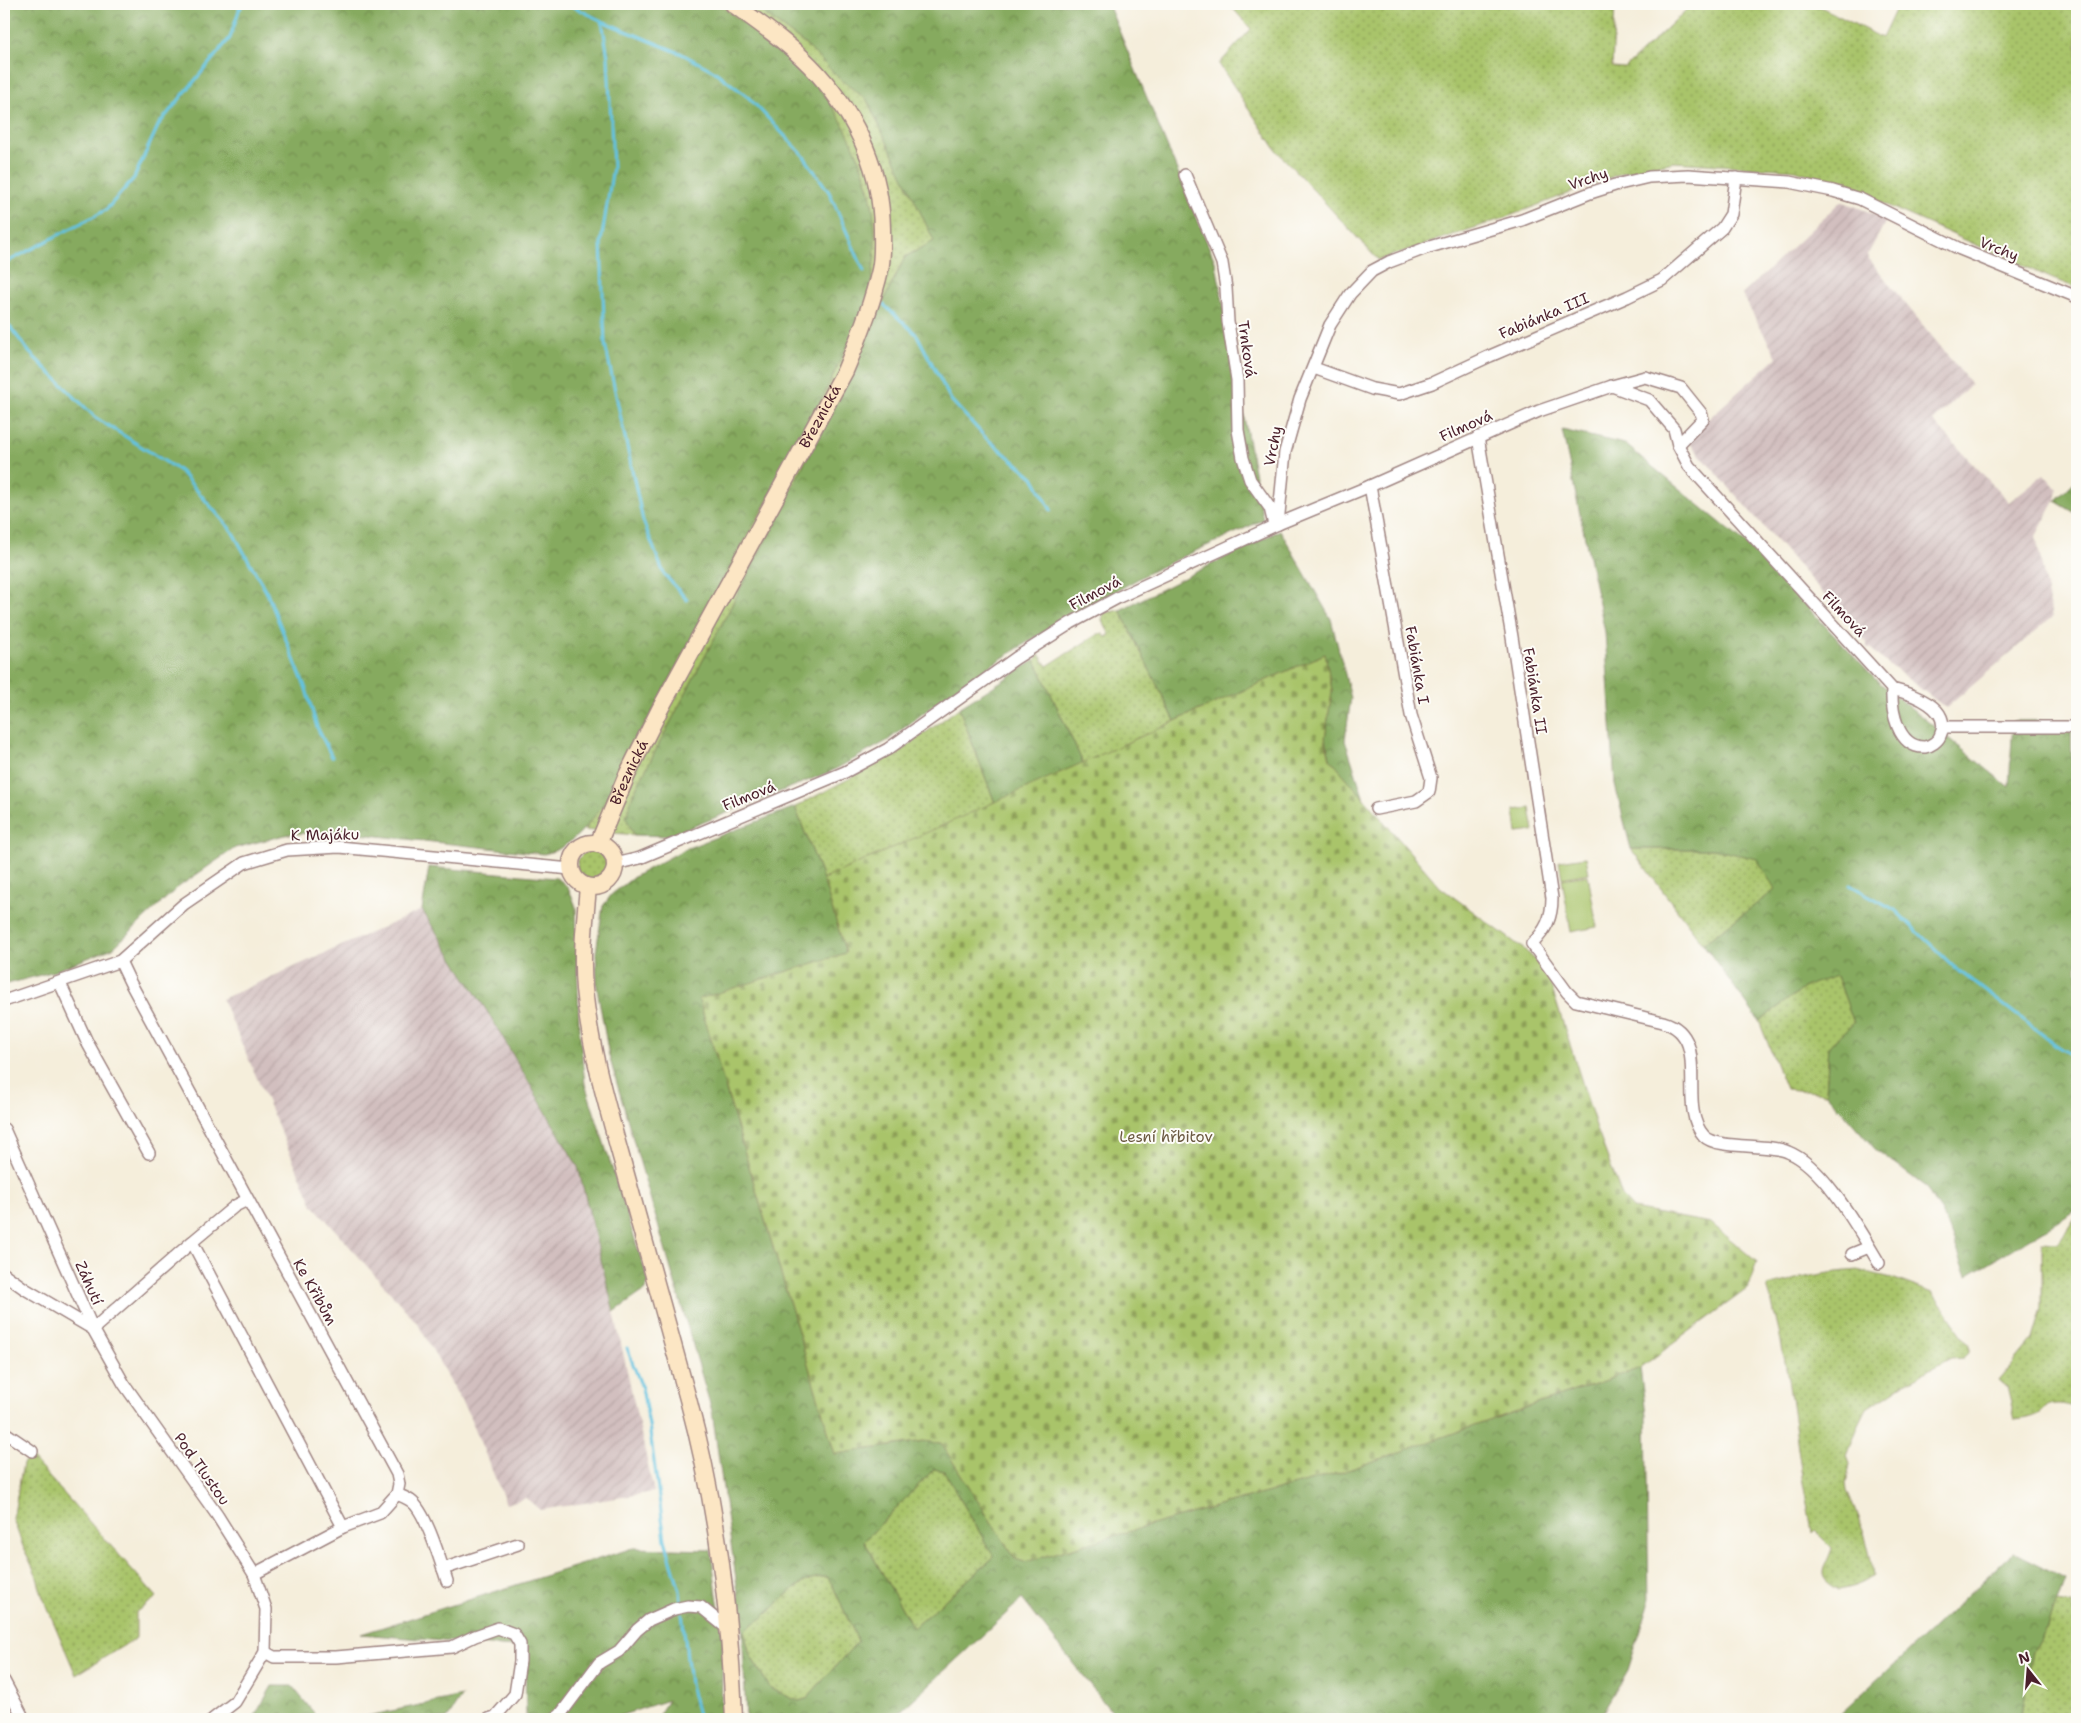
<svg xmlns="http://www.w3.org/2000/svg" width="2081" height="1723" font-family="'Shantell Sans',sans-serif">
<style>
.industrial{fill:url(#industrial-furrows)}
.grass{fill:url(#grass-dots);stroke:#7a724a}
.forest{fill:url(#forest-crowns);stroke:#686444;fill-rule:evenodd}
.cemetery{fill:url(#cemetery-stones);stroke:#7a724a}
.park{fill:#a9c46a;stroke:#7a724a}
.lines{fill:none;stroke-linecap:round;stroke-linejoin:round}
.stream{stroke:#62c3e1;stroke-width:3}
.minor-casing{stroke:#a08683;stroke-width:14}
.secondary-casing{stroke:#a08683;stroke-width:19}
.minor{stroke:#fff;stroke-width:11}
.secondary{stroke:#fce6c4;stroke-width:16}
.labels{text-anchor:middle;stroke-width:4;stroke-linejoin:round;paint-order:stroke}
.street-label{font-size:15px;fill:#4a1f2b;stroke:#fdfcf7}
.park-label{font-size:15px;fill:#6b5941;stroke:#fdfcf7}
</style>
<defs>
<pattern id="industrial-furrows" width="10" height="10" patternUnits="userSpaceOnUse" patternTransform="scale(1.25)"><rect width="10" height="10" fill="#d2bfbf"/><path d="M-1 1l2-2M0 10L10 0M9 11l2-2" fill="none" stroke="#b6a4a4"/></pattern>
<pattern id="grass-dots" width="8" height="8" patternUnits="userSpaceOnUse" patternTransform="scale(1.25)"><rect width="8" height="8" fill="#a9c46a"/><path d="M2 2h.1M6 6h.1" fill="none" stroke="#8c9f57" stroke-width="1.8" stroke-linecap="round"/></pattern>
<pattern id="forest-crowns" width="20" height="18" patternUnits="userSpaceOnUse" patternTransform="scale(1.25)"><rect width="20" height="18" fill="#86aa5e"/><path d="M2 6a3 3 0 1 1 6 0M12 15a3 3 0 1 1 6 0" fill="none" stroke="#708a4e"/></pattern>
<pattern id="cemetery-stones" width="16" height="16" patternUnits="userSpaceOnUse" patternTransform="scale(1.25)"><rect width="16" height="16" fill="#a9c46a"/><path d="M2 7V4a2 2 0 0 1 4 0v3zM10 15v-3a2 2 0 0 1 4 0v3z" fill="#8c9f57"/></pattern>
</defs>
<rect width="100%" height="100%" fill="#fdfcf7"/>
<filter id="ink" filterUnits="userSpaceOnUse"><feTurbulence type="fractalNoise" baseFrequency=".02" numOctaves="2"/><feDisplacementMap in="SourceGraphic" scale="10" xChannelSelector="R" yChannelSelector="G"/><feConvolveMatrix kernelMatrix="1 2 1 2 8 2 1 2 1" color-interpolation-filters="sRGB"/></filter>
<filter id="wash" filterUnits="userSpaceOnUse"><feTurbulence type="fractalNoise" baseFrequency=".0096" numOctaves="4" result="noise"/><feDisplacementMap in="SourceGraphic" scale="20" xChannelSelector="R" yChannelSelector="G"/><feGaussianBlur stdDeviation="1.12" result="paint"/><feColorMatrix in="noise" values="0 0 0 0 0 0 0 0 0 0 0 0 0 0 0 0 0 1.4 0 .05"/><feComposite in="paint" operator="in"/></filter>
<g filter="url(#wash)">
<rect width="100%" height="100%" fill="#f5eedb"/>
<!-- industrial -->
<g class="industrial">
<path d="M1841,201l46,18 -19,35 1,5 102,125 -38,37 76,81 35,-28 13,15 -2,12 -19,35 16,81 -106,91 -68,-52 -7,-8h-4v-5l-181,-204 91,-82 -35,-62z"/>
<path d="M422,910l70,109 86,148 36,145 40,180 -114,18 -14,-12 -20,6 -37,-89 -51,-91 -105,-119 -91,-206z"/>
</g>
<!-- grass -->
<g class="grass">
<path d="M718,4h33l55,41 33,33 28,22 68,141 -30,16 -124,254 -148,283 -7,24 8,17 -50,-5 19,-25 121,-228 149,-363 -4,-25 -10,-31 -41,-70 -27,-26z"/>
<path d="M1229,4h386l-3,63 13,1 61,-58 12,-6h117l67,34 16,-34h179v284l-24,-9 -214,-95 -44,-14 -121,-8 -52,11 -118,45 -126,42 -101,-109 -58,-87 32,-35z"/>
<path d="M1120,610l55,111 -92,42 -48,-103 4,-6 8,12 51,-32h5l2,3 5,-2 -8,-15 2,-7z"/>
<path d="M959,708l36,95 -172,76 -28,-72 103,-54z"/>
<path d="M1631,849h82l44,9 19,32 -73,54z"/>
<circle cx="592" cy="866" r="15"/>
<path d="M1837,975l17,48 -25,23 -3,47 -40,-4 -27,-68 47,-35z"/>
<path d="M2077,1215v195c-7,-6 -22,-8 -30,-4 -4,2 -5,6 -9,8 -8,4 -15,5 -23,6l-8,-33 -8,-7 34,-41 9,-31v-66l16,1z"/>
<path d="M1858,1270l34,8 41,15 36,52v7l-5,5 -13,1 -47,25 -37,25 -8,16 -12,32 3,8 -4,19 1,8 17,41 7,29 2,15c-11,9 -21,11 -34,14 -27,-15 -13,-21 -7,-42l-17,-17 -3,3c-2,-19 -7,-38 -10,-57 -9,-64 -16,-129 -35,-191 30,-8 60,-14 91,-16z"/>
<path d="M31,1457l126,140 -21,15v26l-60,37 -34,-80 -6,-21 -12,-25 -11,-30 10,-56z"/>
<path d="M934,1469l10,2 50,86 -81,71 -49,-87z"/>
<path d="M819,1577h8l5,7 26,57 -52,58 -7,2 -6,-2 -23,-11 -20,-33 -6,-24c6,-7 15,-10 22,-16 17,-16 29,-33 53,-38z"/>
<path d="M2056,1602l15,2 6,18v97h-59l3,-6 12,-62 15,-25z"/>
</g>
<!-- forest -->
<g class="forest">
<path d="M4,4h714c33,26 72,51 100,84 24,28 40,63 50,98 9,32 9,70 2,102 -5,26 -19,50 -30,73 -23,50 -49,97 -76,145 -55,99 -108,199 -161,299 -16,21 -32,43 -59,49l-203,-22 -52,2 -54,14 -58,40 -64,60 -58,23 -51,14z"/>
<path d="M751,4h357l108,260 47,256 -111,51 -105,59 -86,54 -74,57 -55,30 -163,65 -35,-1 -8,-17 7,-24 148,-283 124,-254 29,-16 -67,-141 -28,-22 -33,-33z"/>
<path d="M1562,430l63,14 131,108 119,127 134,108 4,-66 58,-1 1,48 5,5v437l-110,66 -18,-48 -22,-40 -52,-39 -49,-56 3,-47 25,-23 -17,-47 -31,10 -47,35 -56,-77 72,-54 -18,-31 -44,-10h-82l-16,-64 -10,-153z"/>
<path d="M2077,479v35l-22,-13z"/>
<path d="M1280,530l51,89 20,79 -6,42 19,59 -34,-40 -5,-21 7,-47 -7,-37 -150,67 -55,-111z"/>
<path d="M1035,660l48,103 -88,40 -36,-95z"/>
<path d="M795,807l28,72 23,74 -147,47 136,454 89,-13 17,2 74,116 10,3 164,-48 153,-42 298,-104 6,46 3,190 -21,66 -28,47 -2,2h-481l-95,-120 -130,120h-146l-4,-98 -30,-210 -103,-355 -12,-68 -1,-36 7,-46 9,-12 23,-18 50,-27zM934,1469l10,2 50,86 -81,71 -49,-87zM819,1577h8l5,7 26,57 -52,58 -7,2 -6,-2 -23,-11 -20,-33 -6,-23c5,-8 15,-10 22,-17 17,-16 29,-33 53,-38z"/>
<path d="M429,867l127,11c12,5 16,17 20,30l3,118 6,58 64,199 -5,8 -30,21 -36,-145 -86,-148 -70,-109z"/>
<path d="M633,1548l78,2 12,90 -2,79h-65l12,-19 -58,19h-84l-1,-71 -164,-14z"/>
<path d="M2013,1553l52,26 -17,47 -15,25 -12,62 -4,6h-181z"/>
<path d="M272,1686h20l27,33h-66z"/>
<path d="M462,1696l-15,23h-93z"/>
</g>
<!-- cemetery -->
<path class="cemetery" d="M1325,654l7,37 -7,47 5,21 110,128 85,63 22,23 51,159 24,64 11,13 78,14 46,39 -10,27 -107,79 -298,104 -153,42 -164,48 -10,-3 -74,-116 -18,-2 -88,13 -136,-455 147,-46 -23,-74z"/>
<!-- park -->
<g class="park">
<path d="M1530,808l4,23 -17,2 -3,-23z"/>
<path d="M1586,857l3,16 -27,5 -3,-17z"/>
<path d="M1588,875l9,52 -26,5 -9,-53z"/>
</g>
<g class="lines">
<!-- stream -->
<g class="stream">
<path d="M234,4l7,4"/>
<path d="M568,4l34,17 80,33 32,17 34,26 55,58 26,37 35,79"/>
<path d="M602,21l6,36 5,110 -12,75 4,102 38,177 21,53 23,26"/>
<path d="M4,266l5,-5 97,-51 28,-32 25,-54 71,-86 11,-34"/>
<path d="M884,305l33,30 34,65 35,38 47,39 18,33"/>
<path d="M4,319l26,34 66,65 84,53 52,60 35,62 39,96 11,38 15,30"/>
<path d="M1850,885l45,25 59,57 102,78 21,13"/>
<path d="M627,1348l15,40 7,37 16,115 15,51 1,11"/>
<path d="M682,1613l8,71 9,35"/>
</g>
</g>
</g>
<g filter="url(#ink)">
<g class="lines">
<defs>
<g id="minor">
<path d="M1185,175l37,88 4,25 2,34 9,58 1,50 5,28 7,22 20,28 4,17"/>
<path d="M1314,368l58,21 27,5 33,-11 58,-27 137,-59 35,-17 60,-52 9,-14 5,-36"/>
<path d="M1612,386l37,14 25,29 4,16 11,21 203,223c20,5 62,19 48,47 -2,5 -9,10 -15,11 -28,1 -34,-38 -33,-58"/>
<path d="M1478,437l34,200 40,261c0,20 -6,32 -20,46l35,48 9,9 87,21c51,15 12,82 41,114 13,14 64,7 84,16 36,14 71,78 91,111"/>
<path d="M1370,486l41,229 20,63 -2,14 -13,9 -40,8"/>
<path d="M1278,524l7,-72 15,-53 30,-74 20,-31 22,-23 17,-9 37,-14 96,-28 68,-27 25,-8 34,-8 39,-2 101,7 44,9 27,8 100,50 117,48"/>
<path d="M1944,727h133"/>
<path d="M615,864l25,-6 205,-86 43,-23 128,-91 55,-35 48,-26 159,-73 92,-38 169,-75 73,-25 33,-9 36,11 20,25 2,6 -25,26"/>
<path d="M120,961l10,21 267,492 2,10 -2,10 -17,19 -37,14 -89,47"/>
<path d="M60,983l27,59 62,111"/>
<path d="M4,1001l116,-40 64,-57 60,-41 43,-13 52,-3 232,22"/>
<path d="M4,1129l89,200 99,-87 43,-36 12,-6"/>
<path d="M192,1242l151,285"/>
<path d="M1852,1254l17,-7"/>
<path d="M4,1274l21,15 68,40 31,55 93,131 37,59 12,35 -1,43 -30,50 -22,17"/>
<path d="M4,1432l28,19"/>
<path d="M397,1494c4,2 10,4 14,7 15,10 30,62 36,80"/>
<path d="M443,1569l75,-25"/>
<path d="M265,1652l9,5h62l116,-10 23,-11 23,-8 16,6 6,10v17l-5,33 -20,23 -6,2"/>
<path d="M4,1681l20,38"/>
<path d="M554,1719l6,-4 39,-52 20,-12 18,-21 12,-10 25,-11 14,-3 13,1 27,22"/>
</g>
<g id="secondary">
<circle cx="593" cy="865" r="22"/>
<path id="s1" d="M598,844l29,-69 33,-66 185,-338c14,-33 27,-66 35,-101 3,-14 2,-27 2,-41 -1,-60 -25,-111 -64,-155 -24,-27 -56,-49 -85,-70"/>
<path d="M588,887c-3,34 -7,68 -4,102 7,68 28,134 46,200 20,70 39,140 58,210 28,103 42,213 46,320"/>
</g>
</defs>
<!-- minor casing -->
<use href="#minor" class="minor-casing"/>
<!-- secondary casing -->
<use href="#secondary" class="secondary-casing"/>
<!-- minor -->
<use href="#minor" class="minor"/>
<!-- secondary -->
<use href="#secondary" class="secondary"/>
</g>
</g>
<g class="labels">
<!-- street labels -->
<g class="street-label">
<text transform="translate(1588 179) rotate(-19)" y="5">Vrchy</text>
<text transform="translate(1999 249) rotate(22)" y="5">Vrchy</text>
<text transform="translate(1544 316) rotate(-23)" y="5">Fabiánka III</text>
<text transform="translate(1247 349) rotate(82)" y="5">Trnková</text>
<text dy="5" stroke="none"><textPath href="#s1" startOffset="482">Březnická</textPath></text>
<text transform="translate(1466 426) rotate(-24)" y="5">Filmová</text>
<text transform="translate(1273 446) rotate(-79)" y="5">Vrchy</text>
<text transform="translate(1095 593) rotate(-28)" y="5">Filmová</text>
<text transform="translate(1844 614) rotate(47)" y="5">Filmová</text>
<text transform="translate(1417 665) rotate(80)" y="5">Fabiánka I</text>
<text transform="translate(1535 691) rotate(81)" y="5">Fabiánka II</text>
<text dy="5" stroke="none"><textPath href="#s1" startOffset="78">Březnická</textPath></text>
<text transform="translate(749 796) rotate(-22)" y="5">Filmová</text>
<text transform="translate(325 835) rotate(-1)" y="5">K Majáku</text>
<text transform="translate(89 1283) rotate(66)" y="5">Záhutí</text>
<text transform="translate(315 1292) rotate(61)" y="5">Ke Křibům</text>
<text transform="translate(202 1469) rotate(55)" y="5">Pod Tlustou</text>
</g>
<!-- park labels -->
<g class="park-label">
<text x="1166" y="1142">Lesní hřbitov</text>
</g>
</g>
<!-- margin -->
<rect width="2081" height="1723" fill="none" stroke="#fdfcf7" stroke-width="20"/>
<!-- north arrow -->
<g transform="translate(2028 1670) rotate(343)" stroke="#fdfcf7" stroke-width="4" paint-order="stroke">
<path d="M0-4L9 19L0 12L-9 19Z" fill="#4a1f2b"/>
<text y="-8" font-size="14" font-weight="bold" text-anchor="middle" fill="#4a1f2b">N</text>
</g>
</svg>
